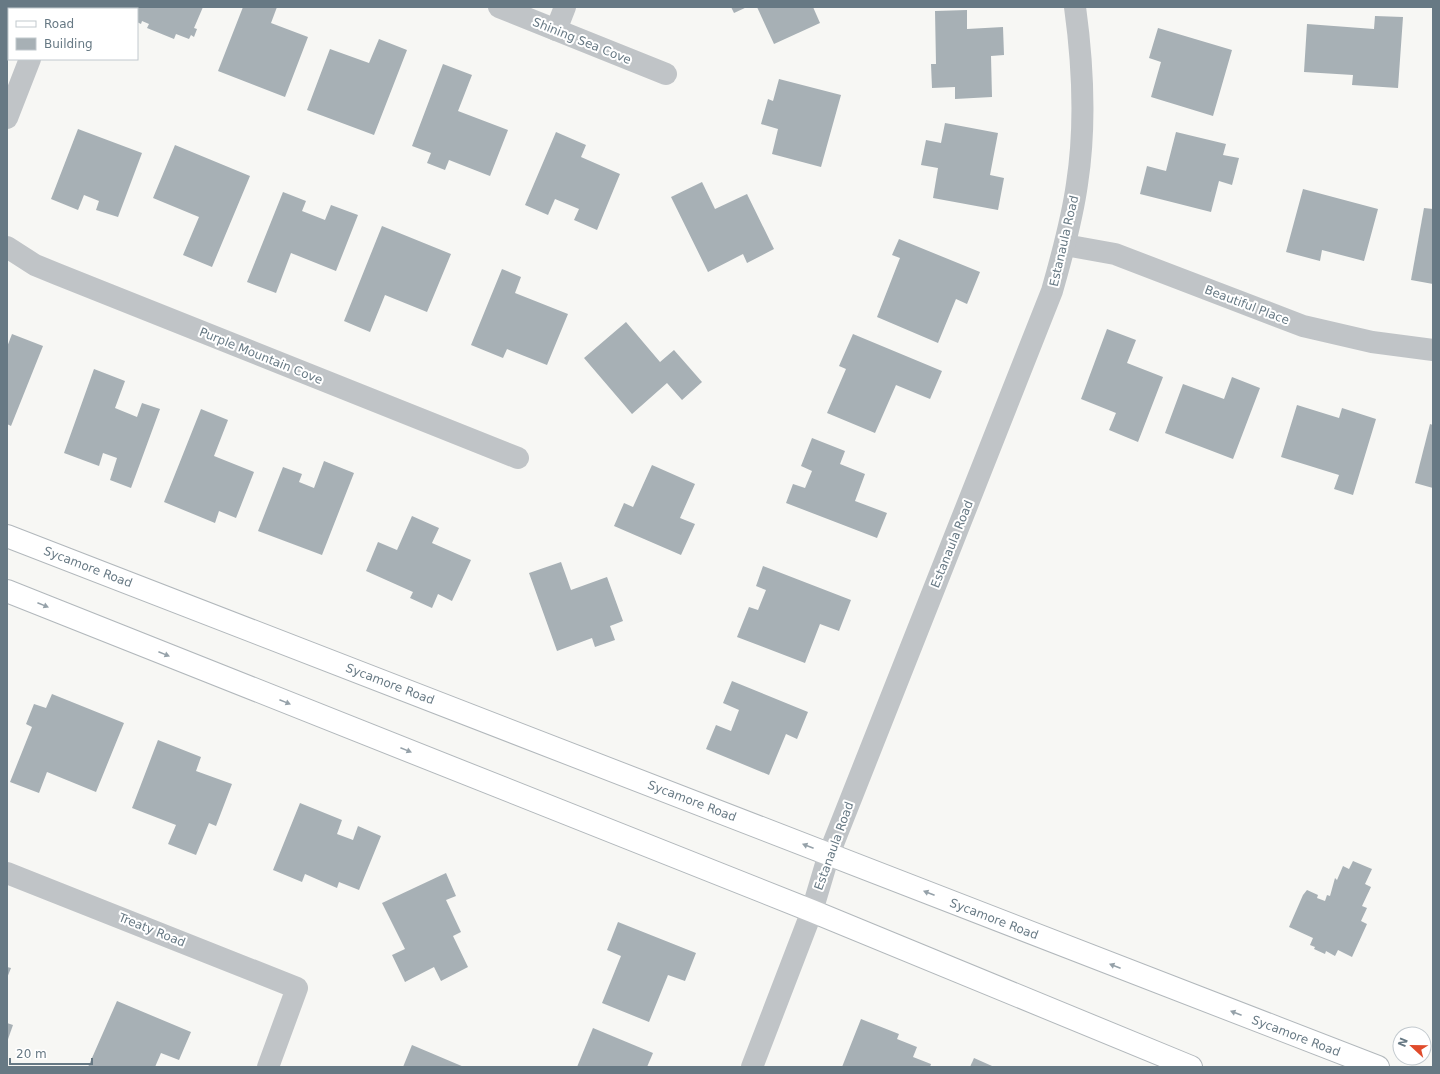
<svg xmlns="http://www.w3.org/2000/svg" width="1440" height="1074" font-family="'DejaVu Sans',sans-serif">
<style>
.building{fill:#a7b0b5}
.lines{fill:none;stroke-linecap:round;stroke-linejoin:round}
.secondary-casing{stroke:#b2b8bc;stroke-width:24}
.street{stroke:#c0c4c7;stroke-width:22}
.secondary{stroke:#fff;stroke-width:22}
.oneway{fill:#95a1a9}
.labels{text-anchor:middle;stroke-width:4;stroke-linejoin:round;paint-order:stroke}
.street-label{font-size:12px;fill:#677984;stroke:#fff}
</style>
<rect width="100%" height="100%" fill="#f7f7f4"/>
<!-- building -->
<g class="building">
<path d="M125,7h78l-9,21 3,1 -3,8 -3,-2 -2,4 -13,-5 -2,5 -27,-11 2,-4 -7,-3 -1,3 -4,-2v-13h-13z"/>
<path d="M243,7h34l-6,16 37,14 -23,60 -67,-26z"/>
<path d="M731,7h16l-13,6z"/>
<path d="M757,7h56l7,16 -46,21z"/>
<path d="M967,10v19l36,-2 1,28 -13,1 1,41 -37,2v-12l-23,1 -1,-24h5l-1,-53z"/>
<path d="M1375,16l28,1 -5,71 -46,-3 1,-10 -49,-3 3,-48 67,5z"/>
<path d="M1158,28l74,22 -19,66 -62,-19 10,-35 -12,-4z"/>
<path d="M379,39l28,11 -33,85 -67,-25 23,-61 39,14z"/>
<path d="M443,64l29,11 -14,36 50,19 -18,46 -41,-16 -4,10 -18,-7 4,-10 -19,-7z"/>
<path d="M779,79l62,16 -20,72 -49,-13 6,-25 -17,-5 7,-25 5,2z"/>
<path d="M945,123l53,10 -8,42 14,3 -6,32 -65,-12 5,-30 -17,-3 5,-25 15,3z"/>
<path d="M78,129l64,24 -24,64 -22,-7 3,-9 -15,-6 -6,15 -27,-11z"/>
<path d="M556,132l30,13 -5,12 39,17 -23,56 -23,-10 5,-11 -24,-10 -7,16 -23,-10z"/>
<path d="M1176,132l50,12 -3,11 16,3 -7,27 -13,-4 -8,31 -71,-18 7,-28 19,5z"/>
<path d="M175,145l75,31 -38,91 -29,-12 16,-38 -46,-19z"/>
<path d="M702,182l13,27 32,-15 27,55 -27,14 -4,-9 -35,18 -37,-75z"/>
<path d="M1303,189l75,20 -14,52 -42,-11 -2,11 -34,-9z"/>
<path d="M283,192l23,9 -4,10 23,9 6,-15 27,10 -22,56 -45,-18 -15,40 -29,-11z"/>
<path d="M1424,208l9,1v75l-22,-4z"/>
<path d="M382,226l69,28 -24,58 -42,-17 -15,37 -26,-11z"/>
<path d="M899,239l81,33 -13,32 -11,-5 -18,44 -61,-26 23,-59 -8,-3z"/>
<path d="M502,269l19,8 -6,16 53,21 -21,51 -40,-16 -4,9 -32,-13z"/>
<path d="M626,322l34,40 14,-12 28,32 -20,18 -15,-17 -35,31 -48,-56z"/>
<path d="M1107,329l29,11 -9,23 36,14 -25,65 -29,-12 7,-17 -35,-14z"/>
<path d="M12,334l31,12 -32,80 -4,-2v-77z"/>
<path d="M853,334l89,37 -12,28 -34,-14 -21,48 -48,-20 19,-44 -7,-3z"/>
<path d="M94,369l31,12 -10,27 22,9 5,-14 18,6 -29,79 -21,-8 7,-22 -14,-5 -4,13 -35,-13z"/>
<path d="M1232,377l28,11 -27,71 -68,-26 18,-49 41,15z"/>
<path d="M1297,405l42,13 3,-10 34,11 -23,76 -19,-6 5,-14 -58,-18z"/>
<path d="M201,409l27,11 -14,36 40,16 -18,46 -17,-7 -4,12 -51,-21z"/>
<path d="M1430,424l3,1v63l-18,-5z"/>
<path d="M812,438l33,13 -5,13 25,10 -10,27 32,12 -10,25 -91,-35 7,-19 12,4 7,-17 -11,-5z"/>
<path d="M324,461l30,12 -32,82 -64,-24 25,-64 19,7 -3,8 15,6z"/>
<path d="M652,465l43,19 -15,34 15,6 -14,31 -67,-29 10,-23 9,4z"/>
<path d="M412,516l27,12 -7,15 39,17 -19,41 -14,-7 -6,14 -22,-10 3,-6 -47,-21 12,-29 19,8z"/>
<path d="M561,562l10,28 36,-13 16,44 -13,5 5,14 -20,7 -3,-9 -35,13 -28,-78z"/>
<path d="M763,566l88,34 -12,31 -19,-7 -15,39 -68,-26 12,-30 9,3 8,-20 -10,-4z"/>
<path d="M732,681l76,31 -11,27 -11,-5 -17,41 -63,-26 10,-24 15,6 8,-21 -16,-7z"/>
<path d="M52,694l72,29 -28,69 -49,-20 -8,21 -29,-11 22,-55 -6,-3 8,-20 12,4z"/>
<path d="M158,740l43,17 -5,14 36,13 -16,42 -7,-3 -13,32 -28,-11 8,-19 -44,-17z"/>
<path d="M300,803l42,17 -5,14 16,6 5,-14 23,10 -22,54 -20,-8 -2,6 -32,-14 -3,8 -29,-12z"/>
<path d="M1353,861l19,8 -7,15 6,3 -9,19 5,2 -6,13 6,3 -15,33 -14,-7 -3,6 -9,-5 -1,3 -11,-5 1,-2 -5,-2 3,-7 -24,-11 14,-32 4,-5 11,5 -1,3 8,3 2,-6 3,1 5,-18 2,2 6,-14 6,3z"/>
<path d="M446,873l10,23 -10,4 15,32 -8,4 15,31 -27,14 -7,-14 -29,15 -13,-27 13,-6 -23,-46z"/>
<path d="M618,922l78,31 -11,28 -17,-6 -19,47 -47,-19 19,-47 -14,-6z"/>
<path d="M7,967l4,1 -4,10z"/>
<path d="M117,1001l74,31 -12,28 -18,-7 -6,14h-67z"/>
<path d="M861,1019l38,15 -2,5 20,8 -4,10 18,7 -1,3h-88z"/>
<path d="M7,1023l6,2 -6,17z"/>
<path d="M593,1028l60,25 -6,14h-70z"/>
<path d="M412,1045l52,22h-61z"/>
<path d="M974,1058l18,8 -1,1h-21z"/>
</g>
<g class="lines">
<defs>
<g id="secondary">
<path d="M7,536l1371,531"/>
<path d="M7,591l805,320 379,156"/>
</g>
</defs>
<!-- secondary casing -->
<use href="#secondary" class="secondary-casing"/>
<!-- street -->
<g class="street">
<path d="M499,7l167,67"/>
<path d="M50,9l1,-2"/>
<path d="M556,30l9,-23"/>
<path d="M7,118l23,-59"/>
<path d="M1065,245l50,9 188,72 69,16 61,8"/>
<path d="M7,247l28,18 22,9 461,184"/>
<path d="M7,873l290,115 -29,79"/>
<path d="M752,1067l60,-156 17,-57 223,-563c10,-35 20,-71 25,-107 9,-58 6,-119 -2,-177"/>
</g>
<!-- secondary -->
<use href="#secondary" class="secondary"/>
</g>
<!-- one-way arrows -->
<defs><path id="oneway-solid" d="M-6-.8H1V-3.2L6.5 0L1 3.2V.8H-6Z"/></defs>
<g class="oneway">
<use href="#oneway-solid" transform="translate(43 605) rotate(22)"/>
<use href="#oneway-solid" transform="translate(164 654) rotate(22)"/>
<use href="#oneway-solid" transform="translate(285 702) rotate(22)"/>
<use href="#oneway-solid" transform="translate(406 750) rotate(22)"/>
<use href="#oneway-solid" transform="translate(808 846) rotate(-159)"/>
<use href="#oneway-solid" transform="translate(929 893) rotate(-159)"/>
<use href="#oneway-solid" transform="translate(1115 966) rotate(-159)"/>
<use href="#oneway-solid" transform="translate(1236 1013) rotate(-159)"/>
</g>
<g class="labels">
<!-- street labels -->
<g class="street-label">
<text transform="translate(582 41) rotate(22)" y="4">Shining Sea Cove</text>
<text transform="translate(1064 241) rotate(-77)" y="4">Estanaula Road</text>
<text transform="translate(1247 305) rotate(21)" y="4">Beautiful Place</text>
<text transform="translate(261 356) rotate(22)" y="4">Purple Mountain Cove</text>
<text transform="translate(952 544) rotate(-68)" y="4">Estanaula Road</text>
<text transform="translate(88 567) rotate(21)" y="4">Sycamore Road</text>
<text transform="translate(390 684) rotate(21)" y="4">Sycamore Road</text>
<text transform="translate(692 801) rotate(21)" y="4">Sycamore Road</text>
<text transform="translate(834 846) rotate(-70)" y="4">Estanaula Road</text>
<text transform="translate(994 919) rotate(21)" y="4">Sycamore Road</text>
<text transform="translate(152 930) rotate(22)" y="4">Treaty Road</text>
<text transform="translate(1296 1036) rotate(21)" y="4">Sycamore Road</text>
</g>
</g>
<!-- border -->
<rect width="1440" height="1074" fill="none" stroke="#677984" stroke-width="16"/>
<!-- legend -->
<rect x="8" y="8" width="130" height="52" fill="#ffffff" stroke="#c2c9ce"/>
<rect x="16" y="21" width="20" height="6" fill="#ffffff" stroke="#c2c9ce"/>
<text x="44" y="28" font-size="12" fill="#677984">Road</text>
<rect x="16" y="38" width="20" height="12" fill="#a7b0b5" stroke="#c2c9ce"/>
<text x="44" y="48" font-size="12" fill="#677984">Building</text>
<!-- north arrow -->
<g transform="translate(1412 1046) rotate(292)"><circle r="19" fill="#ffffff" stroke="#c2c9ce"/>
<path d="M0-3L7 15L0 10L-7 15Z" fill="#e04b2b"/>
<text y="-6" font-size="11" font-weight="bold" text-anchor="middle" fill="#677984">N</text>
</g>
<!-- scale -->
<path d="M10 1058v6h82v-6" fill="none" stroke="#677984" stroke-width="2"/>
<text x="16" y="1058" font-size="12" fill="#677984" stroke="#ffffff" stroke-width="3" paint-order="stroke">20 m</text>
</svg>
